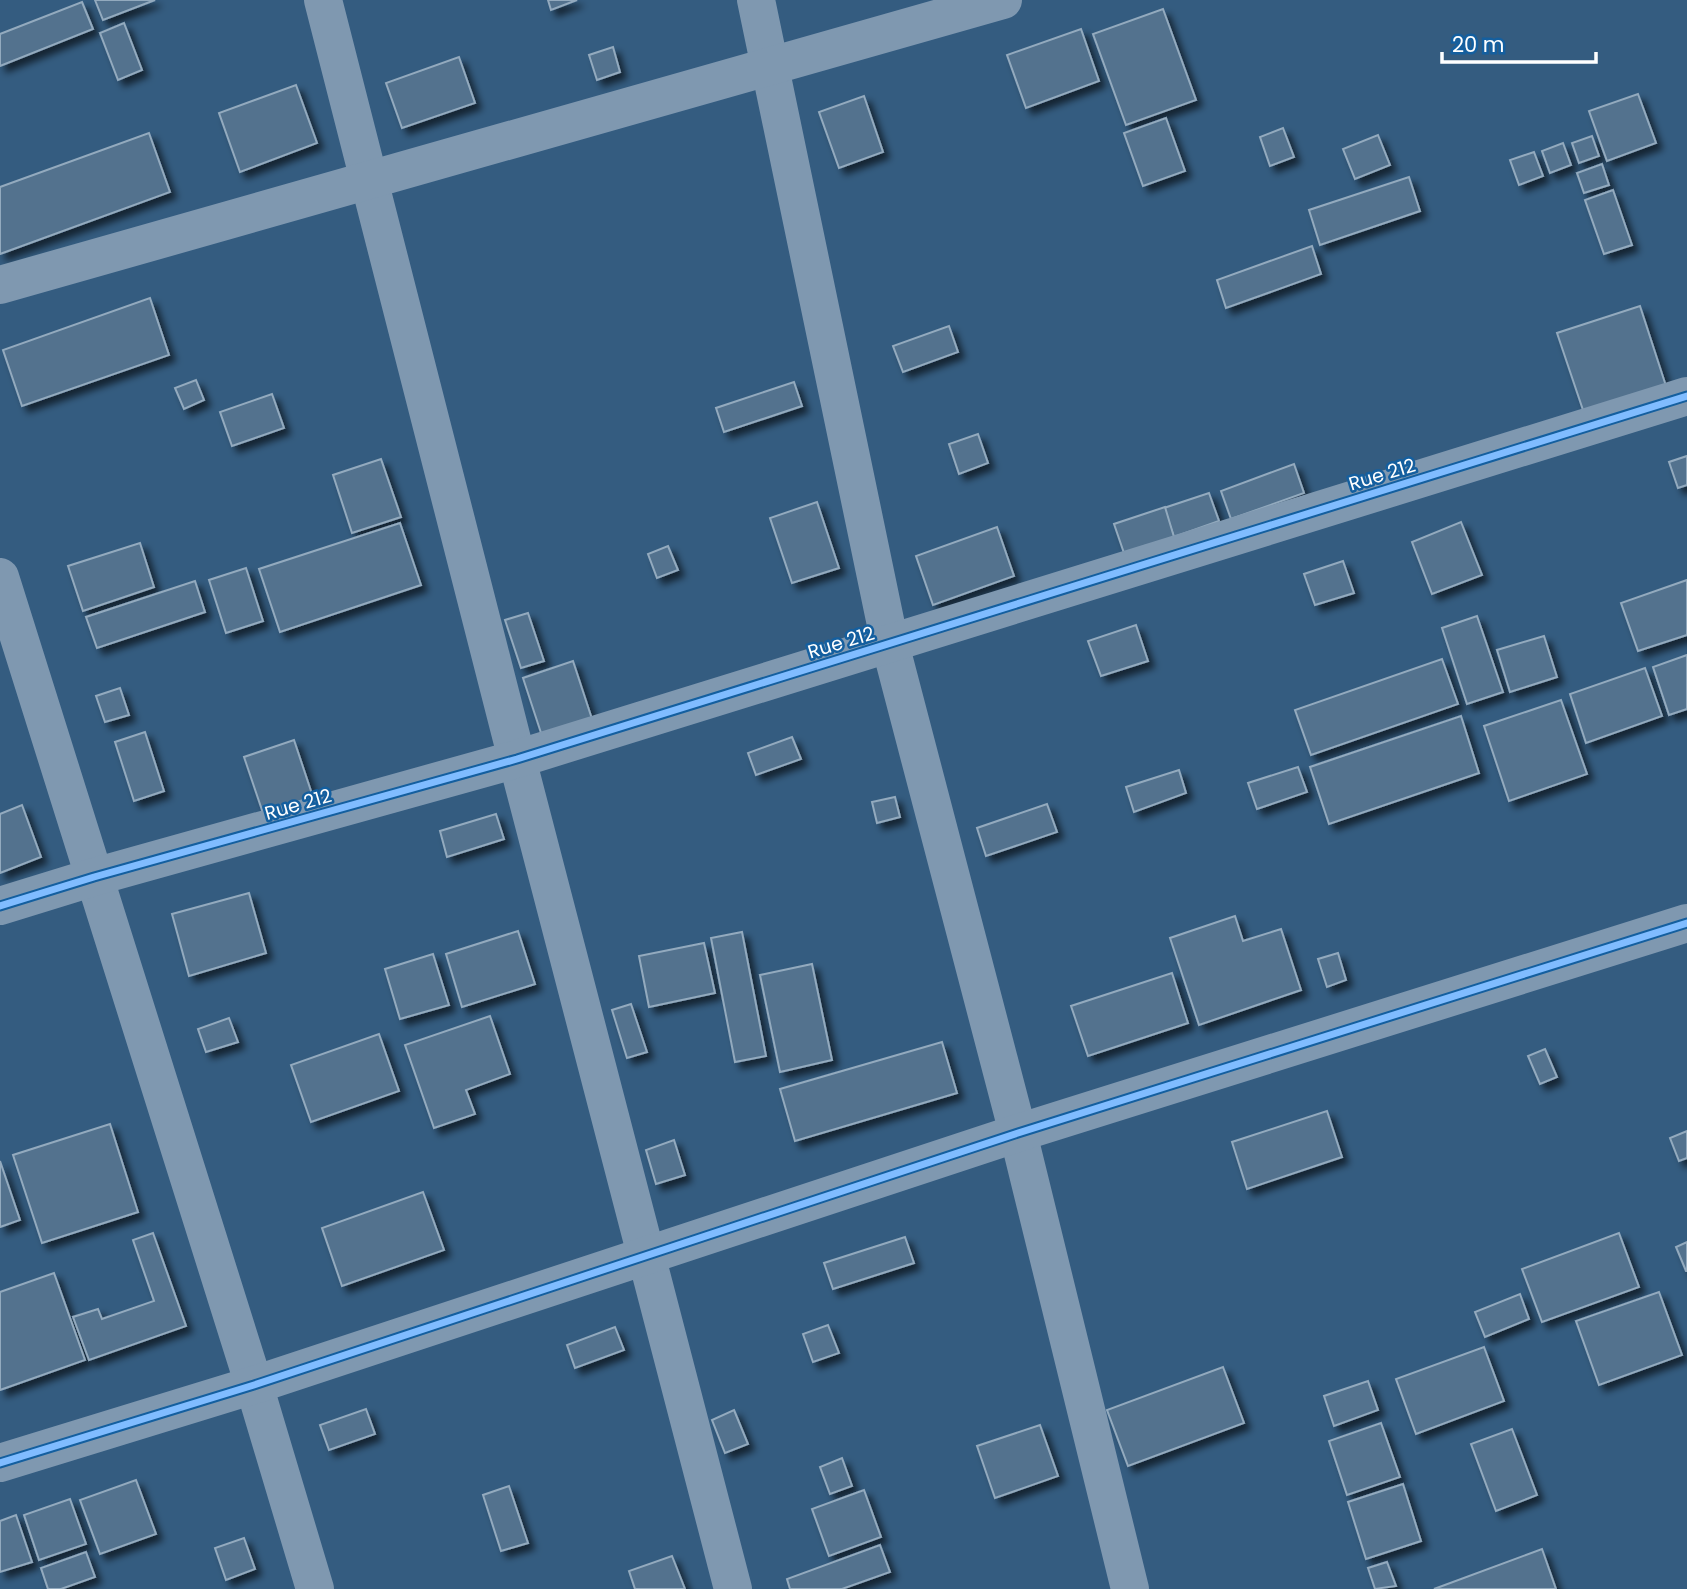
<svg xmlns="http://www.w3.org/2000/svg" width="1687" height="1589" font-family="Poppins,sans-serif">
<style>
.building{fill:#52728e;stroke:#93aabe;stroke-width:2;filter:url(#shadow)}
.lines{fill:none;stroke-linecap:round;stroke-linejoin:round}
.street{stroke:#7f98b0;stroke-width:38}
.cycleway-casing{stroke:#145f9f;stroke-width:11}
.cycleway{stroke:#80bcff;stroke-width:7}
.labels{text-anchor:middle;stroke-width:5;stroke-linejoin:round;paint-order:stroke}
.street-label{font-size:19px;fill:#fff;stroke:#145f9f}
</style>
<defs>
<filter id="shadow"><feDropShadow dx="6" dy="6" stdDeviation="3.5" flood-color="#0009"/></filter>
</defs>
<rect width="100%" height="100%" fill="#345c80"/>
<!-- building -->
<g class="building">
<path d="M95,0h60l-52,20z"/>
<path d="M548,0h29l-26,10z"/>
<path d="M82,2l11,27 -93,37v-32z"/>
<path d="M1163,9l33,91 -70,25 -33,-91z"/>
<path d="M124,23l18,47 -24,10 -18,-47z"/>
<path d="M1081,29l18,52 -73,27 -19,-53z"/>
<path d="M613,47l7,25 -23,8 -8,-25z"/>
<path d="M459,57l16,46 -73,25 -16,-45z"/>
<path d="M296,85l21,58 -77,29 -21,-59z"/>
<path d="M1638,94l18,49 -49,18 -18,-50z"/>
<path d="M864,96l19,56 -44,16 -20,-56z"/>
<path d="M1166,118l19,53 -42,15 -19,-53z"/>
<path d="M1283,128l11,29 -24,9 -10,-29z"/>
<path d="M149,133l21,59 -170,62v-67z"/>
<path d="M1378,135l12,30 -35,14 -12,-30z"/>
<path d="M1592,136l7,20 -20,7 -7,-20z"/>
<path d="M1563,143l8,22 -21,8 -8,-22z"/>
<path d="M1534,152l9,24 -24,9 -9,-25z"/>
<path d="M1602,164l7,21 -25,8 -7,-20z"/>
<path d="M1409,177l11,34 -100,34 -11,-35z"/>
<path d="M1613,190l19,55 -28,9 -19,-54z"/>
<path d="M1312,246l9,28 -95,34 -9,-28z"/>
<path d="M150,298l19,57 -147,51 -19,-56z"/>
<path d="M1640,306l26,80 -82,27 -27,-80z"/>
<path d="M949,326l9,26 -55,20 -10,-26z"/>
<path d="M196,380l8,20 -20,9 -9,-21z"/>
<path d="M794,382l8,24 -78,26 -8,-24z"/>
<path d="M272,394l12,34 -52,18 -12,-34z"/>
<path d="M978,434l10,29 -29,11 -10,-30z"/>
<path d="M1687,456v29l-9,3 -9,-26z"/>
<path d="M381,459l20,58 -49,16 -19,-58z"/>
<path d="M1294,464l10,29 -73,26 -10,-28z"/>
<path d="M1209,493l10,28 -45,16 -10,-29z"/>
<path d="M817,502l22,66 -47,15 -22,-65z"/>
<path d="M1165,507l9,30 -50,16 -10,-29z"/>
<path d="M1461,522l21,53 -50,19 -20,-52z"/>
<path d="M400,523l21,62 -141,47 -21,-63z"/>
<path d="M997,527l17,49 -81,29 -17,-49z"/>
<path d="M140,543l14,44 -71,24 -15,-45z"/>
<path d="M668,546l10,24 -21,8 -9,-24z"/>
<path d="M1343,561l11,32 -39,12 -11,-31z"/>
<path d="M246,568l17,53 -37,12 -17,-53z"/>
<path d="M1687,580v55l-49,16 -17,-48z"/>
<path d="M195,581l10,31 -108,36 -11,-31z"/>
<path d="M528,613l16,48 -23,7 -16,-48z"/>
<path d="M1477,616l26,76 -36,12 -25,-76z"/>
<path d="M1136,625l12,36 -47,15 -13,-35z"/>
<path d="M1544,636l13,41 -47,15 -13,-42z"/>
<path d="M1687,655v54l-18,6 -16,-48z"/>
<path d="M1442,659l16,45 -147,51 -16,-45z"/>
<path d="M573,661l20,61 -50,17 -20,-61z"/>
<path d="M1645,668l17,48 -76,27 -16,-49z"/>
<path d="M120,688l9,27 -24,7 -9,-26z"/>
<path d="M1561,700l26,74 -78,27 -25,-75z"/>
<path d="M1461,716l18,57 -150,51 -19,-57z"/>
<path d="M145,732l19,59 -30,10 -19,-59z"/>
<path d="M792,737l9,22 -45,16 -8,-22z"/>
<path d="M294,740l20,60 -50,16 -20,-59z"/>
<path d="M1298,767l9,25 -50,17 -9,-26z"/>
<path d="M1179,770l7,23 -52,19 -8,-25z"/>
<path d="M895,797l5,20 -23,6 -5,-21z"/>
<path d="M1047,804l10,28 -71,24 -9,-28z"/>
<path d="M22,805l19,52 -41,16v-59z"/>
<path d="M496,814l8,25 -57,18 -7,-26z"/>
<path d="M249,893l17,60 -77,23 -17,-62z"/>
<path d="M1235,916l8,25 38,-12 20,61 -102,35 -29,-87z"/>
<path d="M518,931l17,53 -73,23 -16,-53z"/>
<path d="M742,932l24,124 -31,6 -24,-124z"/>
<path d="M704,943l11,50 -66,14 -10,-51z"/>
<path d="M1338,953l8,27 -19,7 -9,-28z"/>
<path d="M433,954l16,51 -49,14 -15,-50z"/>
<path d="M812,964l20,96 -52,12 -20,-97z"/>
<path d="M1172,973l16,50 -100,33 -17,-50z"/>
<path d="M631,1004l16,48 -20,6 -15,-48z"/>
<path d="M490,1016l20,58 -44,16 9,24 -41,14 -29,-83z"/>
<path d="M229,1018l9,24 -32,10 -8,-23z"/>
<path d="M379,1034l20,57 -88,31 -20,-57z"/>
<path d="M942,1042l15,51 -162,48 -15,-52z"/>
<path d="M1545,1049l12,28 -17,7 -12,-28z"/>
<path d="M1327,1111l15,46 -95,32 -15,-47z"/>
<path d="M110,1124l28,88 -96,31 -29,-88z"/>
<path d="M1687,1131v27l-8,3 -9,-23z"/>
<path d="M674,1140l11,35 -29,9 -10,-34z"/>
<path d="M0,1161l20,59 -20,7z"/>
<path d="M423,1192l21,58 -102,36 -20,-58z"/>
<path d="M153,1233l33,93 -97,34 -16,-43 25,-8 4,10 52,-18 -21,-61z"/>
<path d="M1619,1233l20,54 -97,35 -20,-53z"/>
<path d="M905,1237l9,26 -81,26 -9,-26z"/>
<path d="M1687,1242v29h-1l-10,-24z"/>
<path d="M54,1273l31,87 -85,30v-98z"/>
<path d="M1659,1292l23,63 -83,30 -23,-64z"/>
<path d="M1520,1294l9,25 -44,18 -10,-25z"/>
<path d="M828,1325l11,28 -26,9 -10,-28z"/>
<path d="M615,1327l9,23 -49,18 -8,-23z"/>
<path d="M1484,1347l20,54 -88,33 -20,-55z"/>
<path d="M1223,1367l21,56 -116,43 -21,-56z"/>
<path d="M1368,1381l10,29 -44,16 -10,-30z"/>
<path d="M366,1409l9,25 -46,16 -9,-25z"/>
<path d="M734,1410l14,34 -23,9 -13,-33z"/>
<path d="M1381,1423l19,54 -53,18 -18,-54z"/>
<path d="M1040,1425l18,51 -63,22 -18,-52z"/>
<path d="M1512,1429l25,66 -41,16 -25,-67z"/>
<path d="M842,1458l10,28 -22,8 -10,-27z"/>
<path d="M136,1480l20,54 -56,20 -20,-54z"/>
<path d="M1403,1484l18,57 -55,18 -18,-57z"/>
<path d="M509,1486l19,57 -27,8 -18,-56z"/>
<path d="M864,1490l17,47 -52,19 -17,-47z"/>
<path d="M70,1499l16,45 -47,16 -15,-45z"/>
<path d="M16,1515l16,47 -32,10v-51z"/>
<path d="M244,1538l11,31 -29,11 -11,-32z"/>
<path d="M880,1545l10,27 -48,17h-52l-3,-10z"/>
<path d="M1542,1549l14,40h-122z"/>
<path d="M86,1552l9,25 -34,12h-13l-7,-21z"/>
<path d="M672,1556l13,33h-50l-6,-18z"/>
<path d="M1387,1562l9,24 -21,3 -7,-21z"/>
</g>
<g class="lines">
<!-- street -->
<g class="street">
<path d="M323,0l194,759 216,830"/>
<path d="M756,0l134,644 128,489 112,456"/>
<path d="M0,285l1003,-285"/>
<path d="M0,577l254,808 61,204"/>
<path d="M0,906l94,-29 423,-118 1170,-363"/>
<path d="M0,1463l254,-78 764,-252 669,-210"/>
</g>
<defs>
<g id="cycleway">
<path d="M0,906l94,-29 423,-118 1170,-363"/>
<path d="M0,1463l254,-78 764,-252 669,-210"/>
</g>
</defs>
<!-- cycleway casing -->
<use href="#cycleway" class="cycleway-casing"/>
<!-- cycleway -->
<use href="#cycleway" class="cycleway"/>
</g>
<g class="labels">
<!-- street labels -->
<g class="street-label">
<text transform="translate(1382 474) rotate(-17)" y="7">Rue 212</text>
<text transform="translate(841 642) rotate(-17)" y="7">Rue 212</text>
<text transform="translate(298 804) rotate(-16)" y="7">Rue 212</text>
</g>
</g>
<!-- scale -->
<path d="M1442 52v10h154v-10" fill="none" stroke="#ffffff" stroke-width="3.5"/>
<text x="1452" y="52" font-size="21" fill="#ffffff" stroke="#145f9f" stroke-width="5" paint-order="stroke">20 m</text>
</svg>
